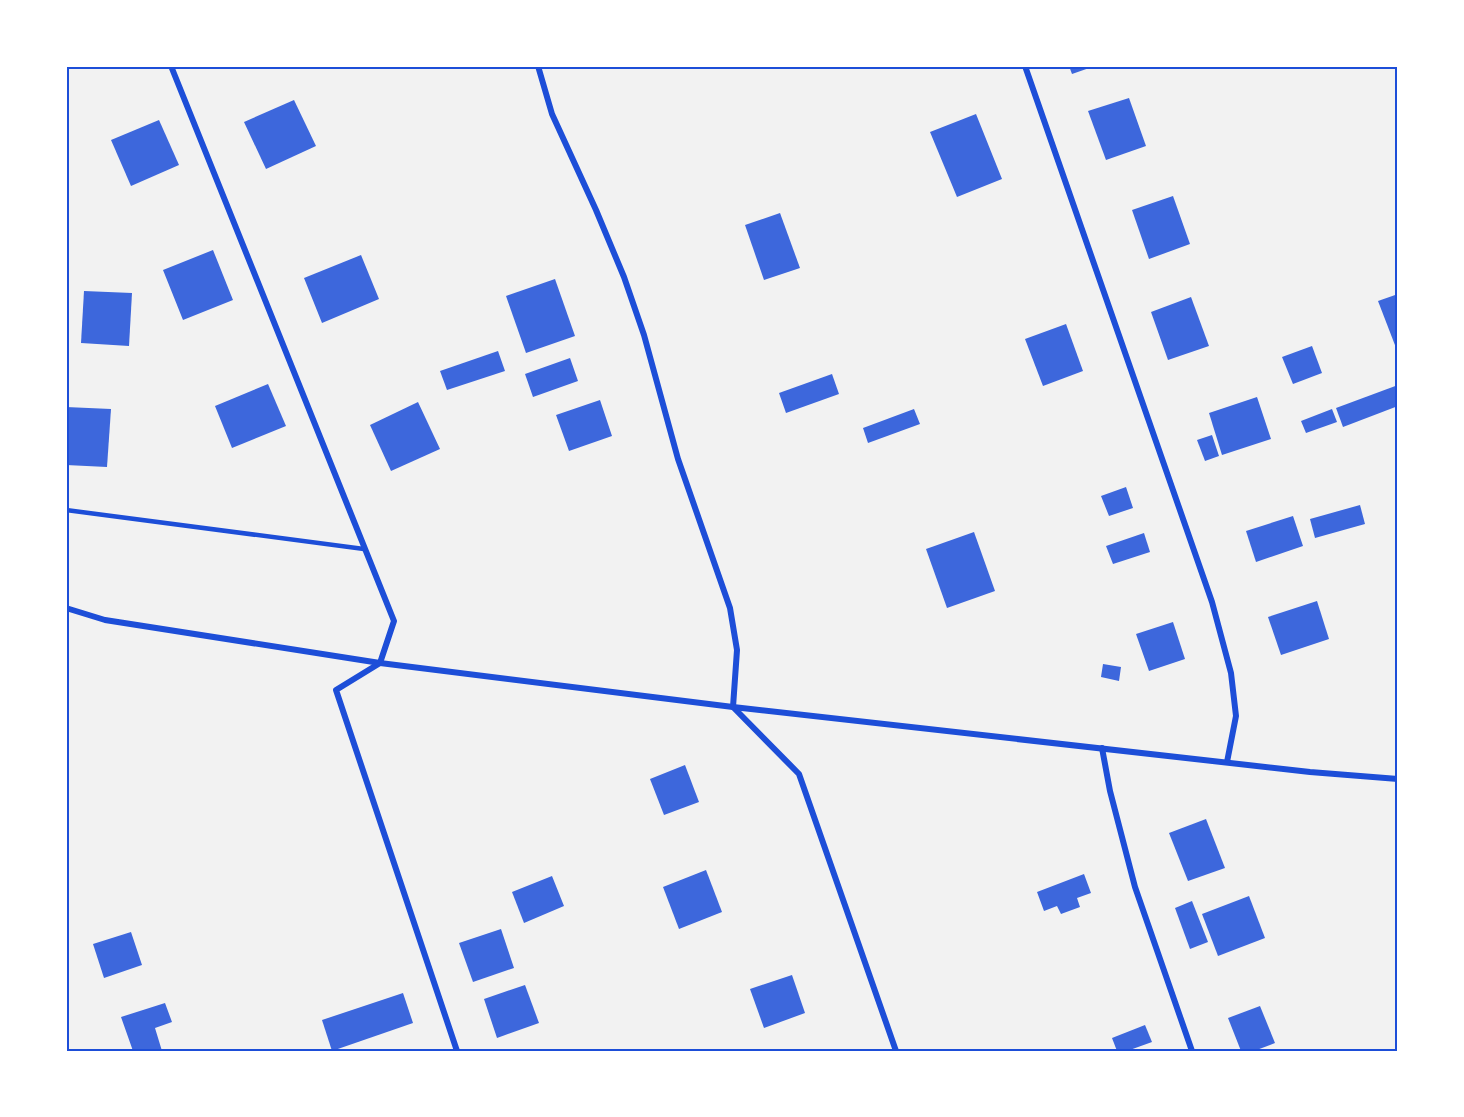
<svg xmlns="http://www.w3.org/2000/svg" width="1464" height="1117" font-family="'PT Serif',serif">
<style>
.building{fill:#3d67dc}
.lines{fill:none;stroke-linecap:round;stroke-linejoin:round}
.service{stroke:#1d4ed8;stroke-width:4.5}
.minor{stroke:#1d4ed8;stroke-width:6}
.neatline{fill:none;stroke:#1d4ed8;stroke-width:2}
</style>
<rect width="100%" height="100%" fill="#f2f2f2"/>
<!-- building -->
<g class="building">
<path d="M1069,66h26l-23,8z"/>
<path d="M1129,98l17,48 -40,14 -18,-49z"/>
<path d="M294,100l22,46 -50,23 -22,-47z"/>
<path d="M976,114l26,65 -45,18 -27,-65z"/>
<path d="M159,120l20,45 -48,21 -20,-46z"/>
<path d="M1173,196l17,48 -41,15 -17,-49z"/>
<path d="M780,213l20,55 -36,12 -19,-55z"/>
<path d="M213,250l20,50 -50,20 -20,-50z"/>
<path d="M361,255l18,44 -57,24 -18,-45z"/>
<path d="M555,279l20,57 -49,17 -20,-57z"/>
<path d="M84,291l48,2 -3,53 -48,-3z"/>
<path d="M1398,294v59l-20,-52z"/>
<path d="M1191,297l18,49 -41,14 -17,-48z"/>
<path d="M1066,324l17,47 -40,15 -18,-47z"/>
<path d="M1312,346l10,27 -29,11 -11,-27z"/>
<path d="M498,351l7,20 -58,19 -7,-19z"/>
<path d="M570,358l8,23 -45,16 -8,-23z"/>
<path d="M832,374l7,20 -53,19 -7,-20z"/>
<path d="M268,384l18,42 -54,22 -17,-42z"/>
<path d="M1398,385v21l-55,21 -7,-19z"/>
<path d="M1257,397l14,42 -49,16 -13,-42z"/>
<path d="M600,400l12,36 -43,15 -13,-36z"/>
<path d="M418,402l22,47 -49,22 -21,-46z"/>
<path d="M66,407l45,2 -4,58 -41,-2z"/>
<path d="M914,409l6,15 -52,19 -5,-15z"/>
<path d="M1332,409l5,13 -31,11 -5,-12z"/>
<path d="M1212,435l7,21 -14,5 -8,-21z"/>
<path d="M1126,487l7,21 -24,8 -8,-20z"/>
<path d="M1360,505l5,19 -50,14 -5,-19z"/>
<path d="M1293,516l10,30 -47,16 -10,-31z"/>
<path d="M974,532l21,59 -48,17 -21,-59z"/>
<path d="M1144,533l6,19 -37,12 -7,-18z"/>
<path d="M1317,601l12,38 -48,16 -13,-38z"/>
<path d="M1173,622l12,37 -36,12 -13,-37z"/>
<path d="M1103,664l18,3 -2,14 -18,-4z"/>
<path d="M685,765l14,37 -35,13 -14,-36z"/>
<path d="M1206,819l19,49 -37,13 -19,-48z"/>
<path d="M706,870l16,42 -43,17 -16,-42z"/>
<path d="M1084,874l7,19 -14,5 3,9 -19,7 -4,-8 -13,5 -7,-19z"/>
<path d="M552,876l12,30 -40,17 -12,-31z"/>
<path d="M1249,896l16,42 -47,18 -16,-42z"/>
<path d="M1192,901l16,41 -18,7 -15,-41z"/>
<path d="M501,929l13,39 -41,14 -14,-39z"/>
<path d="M131,932l11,33 -38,13 -11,-34z"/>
<path d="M792,975l13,38 -41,15 -14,-39z"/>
<path d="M525,985l14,38 -42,15 -13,-39z"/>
<path d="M403,993l10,30 -81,28 -10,-31z"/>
<path d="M165,1003l7,19 -17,6 7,23h-29l-12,-34z"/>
<path d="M1260,1006l15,37 -21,8h-13l-13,-33z"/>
<path d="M1145,1025l7,17 -25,9h-10l-5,-13z"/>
</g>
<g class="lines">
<!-- service -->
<path class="service" d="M66,510l298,39"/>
<!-- minor -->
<g class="minor">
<path d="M171,66l223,555 -14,42 -44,27 121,361"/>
<path d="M538,66l14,48 44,96 28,67 20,58 34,124 52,149 7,42 -4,57 66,67 97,277"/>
<path d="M1025,66l187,536 19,71 5,43 -9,46"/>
<path d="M66,608l39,12 275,43 353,44 577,65 88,7"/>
<path d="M1102,748l8,43 25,96 57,164"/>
</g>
</g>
<!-- border -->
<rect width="1464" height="1117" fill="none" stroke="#ffffff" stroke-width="135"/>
<rect x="68" y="68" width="1328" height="982" class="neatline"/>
</svg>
